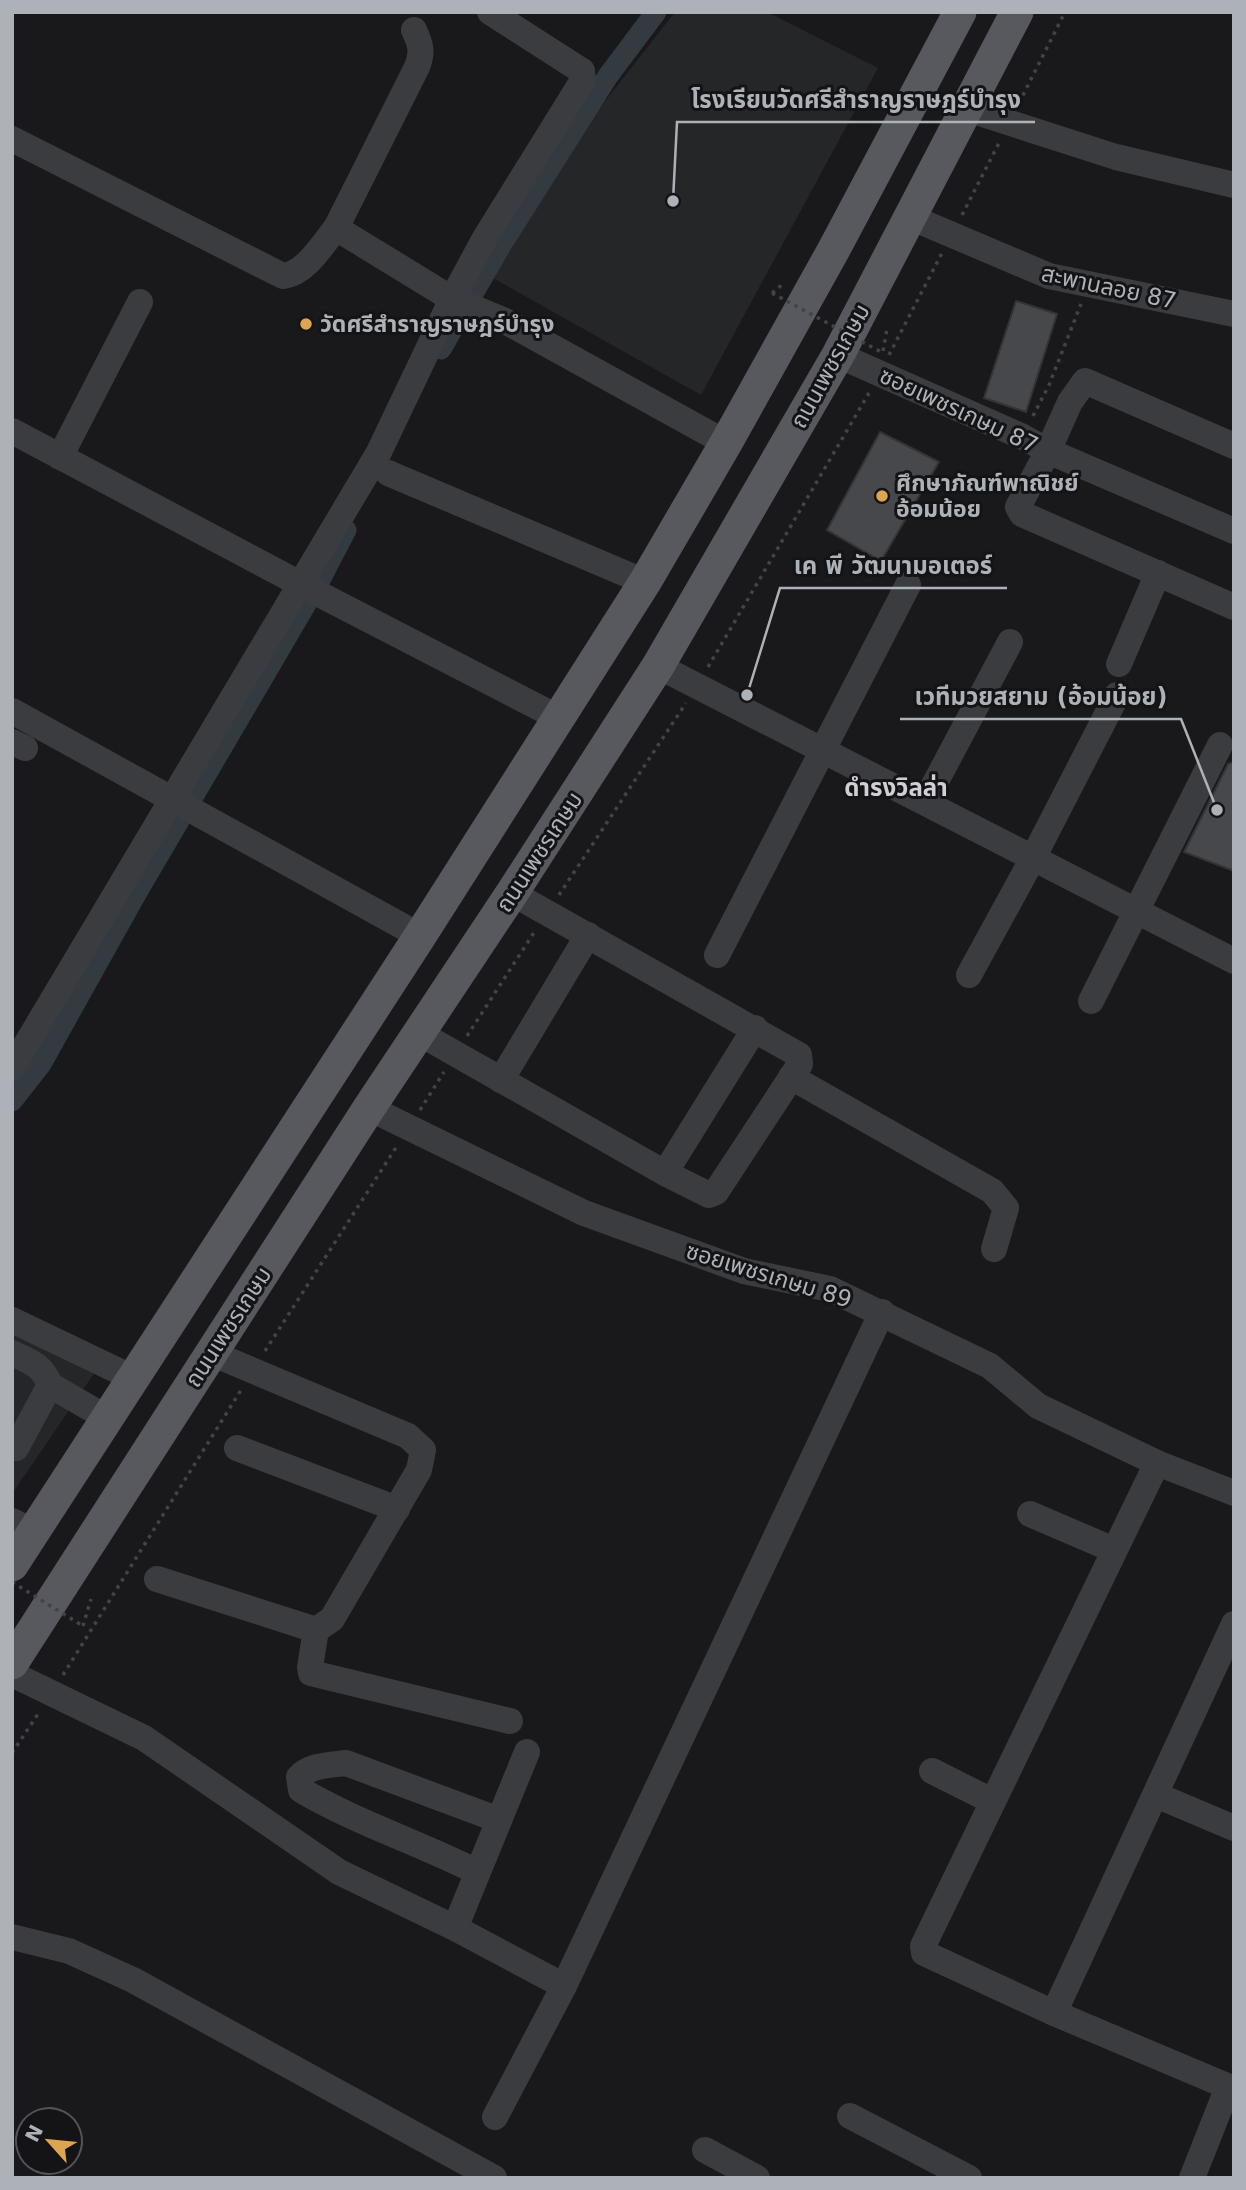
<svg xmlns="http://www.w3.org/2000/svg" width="1246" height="2190" font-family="'DejaVu Sans','Noto Sans Thai',sans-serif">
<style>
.built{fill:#252628}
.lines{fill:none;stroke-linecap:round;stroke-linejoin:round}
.canal{stroke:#333b40;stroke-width:21}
.building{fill:#47484b;stroke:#343437;stroke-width:2}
.path{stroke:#414347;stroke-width:3.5;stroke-dasharray:3.5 5;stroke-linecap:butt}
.minor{stroke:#3b3c40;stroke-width:26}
.major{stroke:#57595e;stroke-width:33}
.path-bridge{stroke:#414347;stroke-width:3.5;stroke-dasharray:3.5 5;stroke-linecap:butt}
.poi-dot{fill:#dda54f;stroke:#141416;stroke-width:2.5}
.labels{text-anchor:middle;stroke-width:6;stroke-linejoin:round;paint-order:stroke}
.street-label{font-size:23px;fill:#adb2b9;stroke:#141416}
.poi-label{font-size:23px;font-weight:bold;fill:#adb2b9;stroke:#141416;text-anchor:start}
.neighbourhood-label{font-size:24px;font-weight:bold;fill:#ced0d6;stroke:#141416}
.leader{fill:none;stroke:#adb2b9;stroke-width:2.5}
.callout-dot{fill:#adb2b9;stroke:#141416;stroke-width:2.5}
.callout-label{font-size:24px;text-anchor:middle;font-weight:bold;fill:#adb2b9;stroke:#141416;stroke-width:6;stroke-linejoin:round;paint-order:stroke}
</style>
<rect width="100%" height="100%" fill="#19191b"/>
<!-- built -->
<g class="built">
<path d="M675,12h92l111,56 -177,327 -208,-117 95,-155z"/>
<path d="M12,1334l83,38 -83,122z"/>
</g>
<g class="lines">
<!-- canal -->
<g class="canal">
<path d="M441,349l59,-102 108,-171 48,-64"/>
<path d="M12,1101l29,-37 95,-170 184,-314 26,-50"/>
</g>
</g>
<!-- building -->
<g class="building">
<path d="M1016,301l41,13 -31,98 -42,-14z"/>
<path d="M880,432l59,30 -58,99 -54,-31z"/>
<path d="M1234,762v109l-50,-19 44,-88z"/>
</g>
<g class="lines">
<!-- path -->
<g class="path">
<path d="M1019,103l46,-91"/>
<path d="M962,215l38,-74"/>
<path d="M772,293l12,-10"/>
<path d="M883,351l4,-22"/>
<path d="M889,355l53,-102"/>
<path d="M1033,416l16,-31 32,-81"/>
<path d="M708,667l161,-274"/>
<path d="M559,895l127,-192"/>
<path d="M467,1036l68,-105"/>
<path d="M420,1110l24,-38"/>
<path d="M265,1351l132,-205"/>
<path d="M83,1626l8,-27"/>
<path d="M63,1675l178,-285"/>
<path d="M12,1753l28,-42"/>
</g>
<!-- minor -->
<g class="minor">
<path d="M414,30c7,15 9,22 3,37l-81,161 116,71 51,21 223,123"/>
<path d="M967,109l149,48 118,28"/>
<path d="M12,139l271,137c22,-2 40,-32 53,-48"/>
<path d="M910,217l139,59 185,38"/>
<path d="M838,355l185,82 25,14 186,80"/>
<path d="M12,431l309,164 238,123"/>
<path d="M1234,446l-149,-65 -15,21 -22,49 -30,56 4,7 212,93"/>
<path d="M60,457l80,-155"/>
<path d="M388,473l257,109"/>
<path d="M1119,664l39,-91"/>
<path d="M658,666l576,295"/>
<path d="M12,711l408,225"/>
<path d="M12,742l13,6"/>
<path d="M925,802l85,-160"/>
<path d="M717,955l191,-370"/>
<path d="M969,975l64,-117 84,-163"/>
<path d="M1091,1001l129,-256"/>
<path d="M419,1033l246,140 44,22 7,-3 84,-128 -1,-9 -287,-162"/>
<path d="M12,1068l366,-614 74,-155 33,-61 98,-158 -1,-9 -92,-59"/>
<path d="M791,1077l201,114 14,17 -12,41"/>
<path d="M501,1080l87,-145"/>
<path d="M369,1108l215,105 160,58 86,18 160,77 48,40 119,57 77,30"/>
<path d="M665,1173l90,-145"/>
<path d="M12,1320l121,58"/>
<path d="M12,1353c19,9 30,12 38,32"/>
<path d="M16,1448l34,-63 57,33"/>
<path d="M237,1448l160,61"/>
<path d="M1157,1463l-234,483 1,7 130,60 180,76"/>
<path d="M1030,1514l84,36"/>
<path d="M12,1521l22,11"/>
<path d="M157,1579l159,51 16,-11 87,-149 4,-20 -15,-14 -197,-83"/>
<path d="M316,1630l-6,37 1,6 199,48"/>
<path d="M12,1674l132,64 195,134 116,56 109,58"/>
<path d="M932,1771l60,30"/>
<path d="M1156,1795l78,33"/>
<path d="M477,1872c-57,-29 -120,-49 -176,-82l-2,-13c11,-12 31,-12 47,-14l153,57"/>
<path d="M455,1928l72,-176"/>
<path d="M12,1937l57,14 64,29 361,198"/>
<path d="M1054,2013l180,-389"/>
<path d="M850,2116l119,62"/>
<path d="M495,2117l69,-131 318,-674"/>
<path d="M705,2150l52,28"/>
<path d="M1192,2178l36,-91"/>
</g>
<!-- major -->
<g class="major">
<path d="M12,1565l408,-629 225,-354 81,-139 107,-192 127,-239"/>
<path d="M12,1663l357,-555 143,-215 146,-227 180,-311 179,-343"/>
</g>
<!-- path-bridge -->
<g class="path-bridge">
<path d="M772,293l111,60"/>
<path d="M12,1582l71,44"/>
</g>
</g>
<!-- markers -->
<g class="poi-dot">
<circle cx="306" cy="324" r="7"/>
<circle cx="882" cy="496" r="7"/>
</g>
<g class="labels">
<!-- street labels -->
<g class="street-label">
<text transform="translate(1109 287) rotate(12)" y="8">สะพานลอย 87</text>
<text transform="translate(830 366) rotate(-61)" y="8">ถนนเพชรเกษม</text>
<text transform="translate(959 410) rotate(25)" y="8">ซอยเพชรเกษม 87</text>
<text transform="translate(539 852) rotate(-57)" y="8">ถนนเพชรเกษม</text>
<text transform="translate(769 1275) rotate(17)" y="8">ซอยเพชรเกษม 89</text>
<text transform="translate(228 1327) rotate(-57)" y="8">ถนนเพชรเกษม</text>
</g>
<!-- poi labels -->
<g class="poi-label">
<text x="320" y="332">วัดศรีสําราญราษฎร์บํารุง</text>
<text x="896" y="491">ศึกษาภัณฑ์พาณิชย์<tspan x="896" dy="26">อ้อมน้อย</tspan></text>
</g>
<!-- neighbourhood labels -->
<g class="neighbourhood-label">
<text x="896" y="796">ดำรงวิลล่า</text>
</g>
</g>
<!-- callouts -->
<path class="leader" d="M673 201L677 122H1035M747 695L780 588H1007M1217 810L1181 719H900"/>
<g class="callout-dot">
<circle cx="673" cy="201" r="7"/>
<circle cx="747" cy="695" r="7"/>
<circle cx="1217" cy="810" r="7"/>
</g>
<g class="callout-label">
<text x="856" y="108">โรงเรียนวัดศรีสําราญราษฎร์บํารุง</text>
<text x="893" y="574">เค พี วัฒนามอเตอร์</text>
<text x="1041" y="705">เวทีมวยสยาม (อ้อมน้อย)</text>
</g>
<!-- border -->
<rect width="1246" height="2190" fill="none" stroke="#adb2b9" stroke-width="28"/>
<!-- north arrow -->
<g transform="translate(49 2141) rotate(297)"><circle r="33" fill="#141416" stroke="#515357" stroke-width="2"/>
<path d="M0-5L12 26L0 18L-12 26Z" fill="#dda54f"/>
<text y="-10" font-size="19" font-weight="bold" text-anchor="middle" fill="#adb2b9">N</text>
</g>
</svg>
